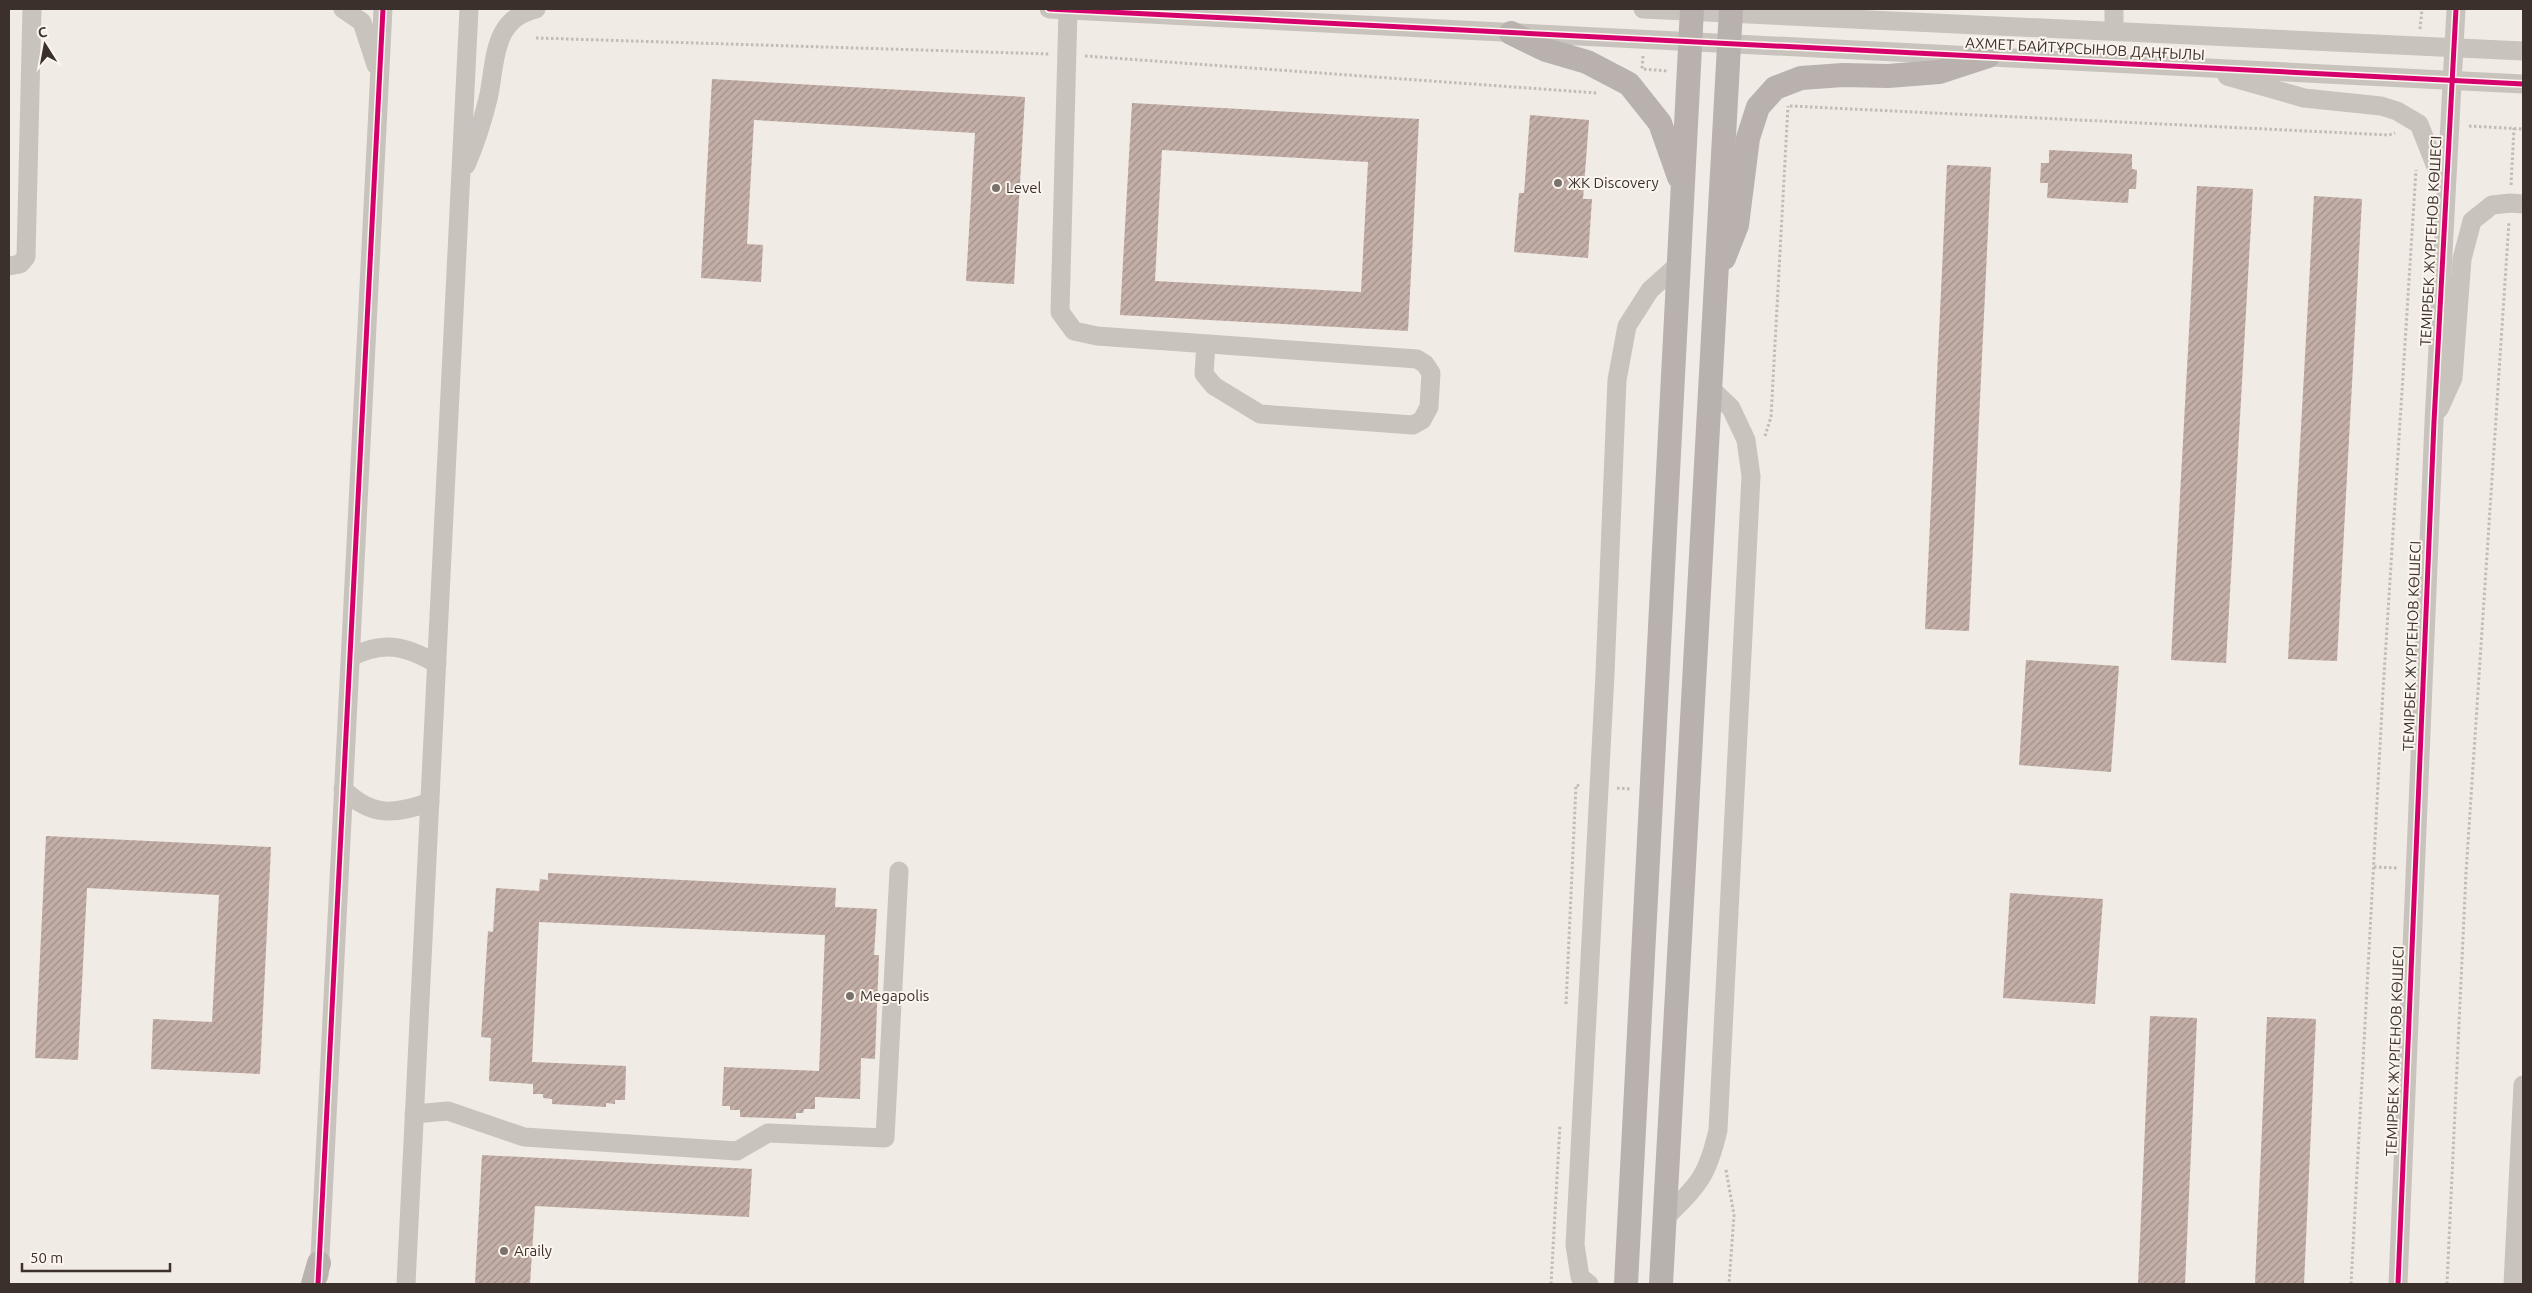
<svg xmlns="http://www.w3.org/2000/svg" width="2532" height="1293" font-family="Ubuntu,sans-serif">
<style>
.building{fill:url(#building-hatch);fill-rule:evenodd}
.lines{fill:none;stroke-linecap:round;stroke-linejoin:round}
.path{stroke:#c2bbb6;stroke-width:3;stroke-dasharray:2.5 2.5;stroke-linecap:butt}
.minor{stroke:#c9c3be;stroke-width:19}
.major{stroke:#b8b1ad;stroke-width:24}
.cycleway-casing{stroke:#fbf5ee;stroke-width:8}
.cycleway{stroke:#d6006c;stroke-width:5}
.poi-dot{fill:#7a716c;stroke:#fbf5ee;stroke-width:2}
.labels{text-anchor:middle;stroke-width:4;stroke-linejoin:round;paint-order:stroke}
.street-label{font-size:15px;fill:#3b302b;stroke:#fbf5ee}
.poi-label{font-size:15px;fill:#3b302b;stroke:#fbf5ee;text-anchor:start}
</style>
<defs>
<pattern id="building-hatch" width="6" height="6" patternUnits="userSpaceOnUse" patternTransform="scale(1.25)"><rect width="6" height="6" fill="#c3afa7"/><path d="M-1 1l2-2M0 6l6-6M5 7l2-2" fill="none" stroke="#a08f88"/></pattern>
</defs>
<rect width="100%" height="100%" fill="#f0ebe5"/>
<!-- building -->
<g class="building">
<path d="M712,79l313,18 -11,187 -48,-3 9,-148 -221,-13 -7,124 16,1 -2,37 -60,-4z"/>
<path d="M1132,103l287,16 -11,212 -288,-16zM1162,150l206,12 -7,130 -206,-11z"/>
<path d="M1530,115l59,5 -6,79h9l-4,59 -74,-6 5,-59h5z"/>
<path d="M2049,150l83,4v15l5,1 -1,19h-7l-1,14 -81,-5 1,-15h-8l1,-20h8z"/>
<path d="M1947,165l44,2 -22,464 -44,-2z"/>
<path d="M2197,186l56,3 -27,474 -55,-3z"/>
<path d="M2314,196l48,3 -25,462 -49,-2z"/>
<path d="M2026,660l93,6 -8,106 -92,-7z"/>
<path d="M46,836l225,11 -11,227 -109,-5 2,-50 59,3 7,-127 -132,-7 -9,172 -43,-2z"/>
<path d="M548,873l288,15 -1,19 42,2 -3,46h5l-4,104 -14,-1 -1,41 -45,-2v12h-11l-1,4h-7v6l-56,-2v-7h-10v-4h-8l2,-39 95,4 6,-136 -286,-13 -7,140 94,4 -1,34h-10v4l-9,-1v4l-54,-3v-5l-9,-1v-4h-10v-10l-44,-3 2,-43 -10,-1 7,-106 5,1 3,-44 43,3 1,-12 8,1z"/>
<path d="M2010,893l93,6 -8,105 -92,-6z"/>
<path d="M2150,1016l47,2 -12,266h-47z"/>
<path d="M2267,1017l49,2 -12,265h-49z"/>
<path d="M482,1155l270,14 -3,48 -214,-11 -5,78h-55z"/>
</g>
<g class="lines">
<!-- path -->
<g class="path">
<path d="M2420,29l2,-20"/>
<path d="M536,38l513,16"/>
<path d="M1085,56l512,37"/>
<path d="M1643,56l-1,13 26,2"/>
<path d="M1790,106l599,29 6,-2"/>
<path d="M2469,126l54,3"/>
<path d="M2511,185l3,-57"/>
<path d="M1765,436l6,-19 17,-311"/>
<path d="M1617,788l14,1"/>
<path d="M2374,867l24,1"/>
<path d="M1566,1004l10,-219 5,1"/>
<path d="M1726,1170l8,45 -5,69"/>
<path d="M1551,1284l9,-159"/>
<path d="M2351,1284l32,-593 33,-521"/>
<path d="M2447,1284l19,-411 43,-652"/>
</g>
<!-- minor -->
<g class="minor">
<path d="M343,9l19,13 14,43"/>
<path d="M1049,9l1474,75"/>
<path d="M1643,9l880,42"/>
<path d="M1068,10l-8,302 14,19 23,5 320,23 8,5 6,9 -2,34 -7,13 -9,5 -153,-11 -46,-28 -10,-12 2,-30"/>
<path d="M2114,31v-22"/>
<path d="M2227,76l77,22 77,8 16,5 22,13 25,63"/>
<path d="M466,165c10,-22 16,-42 22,-66 8,-35 3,-80 48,-90"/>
<path d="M9,266l11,-2 6,-7 6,-248"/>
<path d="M2439,409l14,-31 9,-119 10,-38 20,-16 18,-2 13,1"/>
<path d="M351,657c33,-17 55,-11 86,7"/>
<path d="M343,789c28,28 52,26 87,13"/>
<path d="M414,1114l34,-3 76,26 213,14 31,-18 117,5 14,-267"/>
<path d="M1665,1218c33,-33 42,-40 53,-88l33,-654 -5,-36 -15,-32 -21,-20"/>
<path d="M319,1276l64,-1267"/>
<path d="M406,1284l63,-1275"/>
<path d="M1589,1284l-9,-7 -5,-32 30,-571 12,-294 10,-54 23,-36 29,-26"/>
<path d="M2398,1284l36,-862 22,-413"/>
<path d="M2513,1284l10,-199"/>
</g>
<!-- major -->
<g class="major">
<path d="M1511,33l35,17 41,12 42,22 31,39 19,54"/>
<path d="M1724,258l13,-33 11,-87 10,-31 17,-19 26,-10 42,-3 45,1 51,-4 49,-16"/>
<path d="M313,1284l6,-21"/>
<path d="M1626,1284l66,-1275"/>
<path d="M1661,1284l70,-1275"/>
</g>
<defs>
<g id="cycleway">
<path d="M1049,9l1474,75"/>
<path d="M318,1284l65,-1275"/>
<path d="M2398,1284l36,-862 22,-413"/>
</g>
</defs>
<!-- cycleway casing -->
<use href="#cycleway" class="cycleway-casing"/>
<!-- cycleway -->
<use href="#cycleway" class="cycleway"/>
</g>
<!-- markers -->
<g class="poi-dot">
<circle cx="1558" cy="183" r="5"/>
<circle cx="996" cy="188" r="5"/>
<circle cx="850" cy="996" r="5"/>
<circle cx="504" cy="1251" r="5"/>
</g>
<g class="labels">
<!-- street labels -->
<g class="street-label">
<text transform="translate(2085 49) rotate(3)" y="5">АХМЕТ БАЙТҰРСЫНОВ ДАҢҒЫЛЫ</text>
<text transform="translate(2431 241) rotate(-87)" y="5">ТЕМІРБЕК ЖҮРГЕНОВ КӨШЕСІ</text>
<text transform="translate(2412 646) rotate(-88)" y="5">ТЕМІРБЕК ЖҮРГЕНОВ КӨШЕСІ</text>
<text transform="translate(2395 1051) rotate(-88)" y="5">ТЕМІРБЕК ЖҮРГЕНОВ КӨШЕСІ</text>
</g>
<!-- poi labels -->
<g class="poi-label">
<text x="1568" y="188">ЖК Discovery</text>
<text x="1006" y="193">Level</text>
<text x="860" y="1001">Megapolis</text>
<text x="514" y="1256">Araily</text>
</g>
</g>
<!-- border -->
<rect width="2532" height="1293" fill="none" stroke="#3b302b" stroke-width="20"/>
<!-- north arrow -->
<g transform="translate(45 45) rotate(349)" stroke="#fbf5ee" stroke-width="4" paint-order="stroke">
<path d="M0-4L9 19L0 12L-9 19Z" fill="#3b302b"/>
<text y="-8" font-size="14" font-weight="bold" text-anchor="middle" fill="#3b302b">С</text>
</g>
<!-- scale -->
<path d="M22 1263v8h148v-8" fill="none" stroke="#3b302b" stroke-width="2.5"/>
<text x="30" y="1263" font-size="15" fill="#3b302b" stroke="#fbf5ee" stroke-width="4" paint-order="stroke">50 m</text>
</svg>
